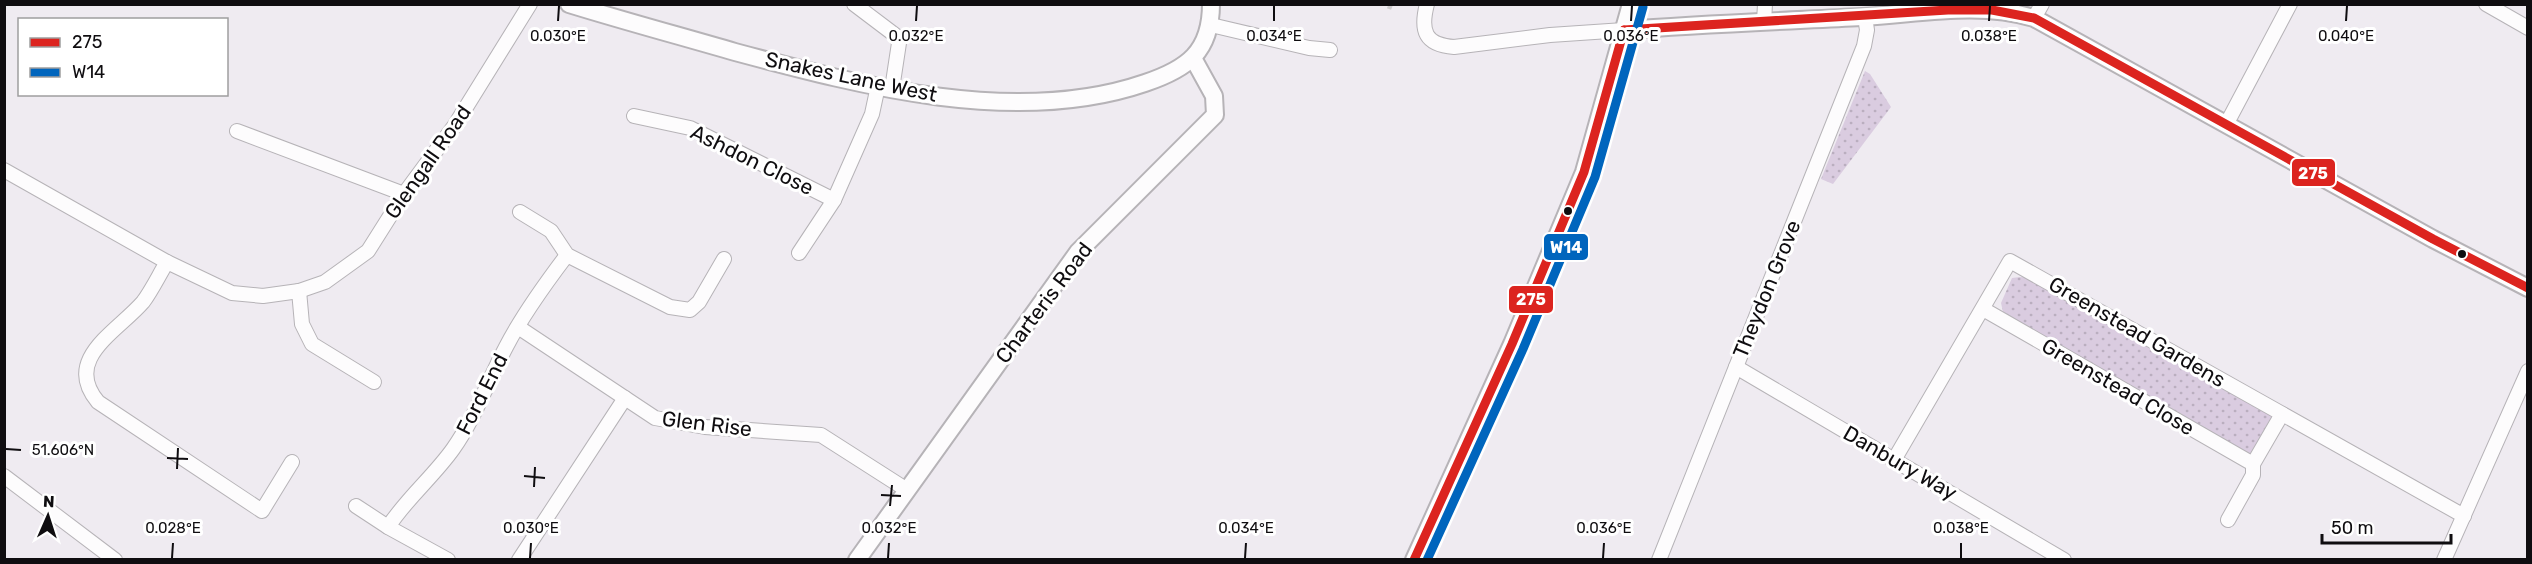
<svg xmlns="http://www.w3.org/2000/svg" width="2532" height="564" font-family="Rubik,sans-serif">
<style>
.grass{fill:url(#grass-dots)}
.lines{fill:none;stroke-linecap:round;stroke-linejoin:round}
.minor-casing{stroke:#b6b3b7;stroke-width:16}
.tertiary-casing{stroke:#b6b3b7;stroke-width:20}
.minor{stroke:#fdfcfd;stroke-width:14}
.tertiary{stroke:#fdfcfd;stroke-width:16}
.rail{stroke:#ceccce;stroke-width:4.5;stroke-dasharray:12 6;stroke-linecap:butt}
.bus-1-casing{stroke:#fff;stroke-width:14}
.bus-2-casing{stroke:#fff;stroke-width:14}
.bus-1{stroke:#dc241f;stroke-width:9}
.bus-2{stroke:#0065bd;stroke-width:9}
.ticks{fill:none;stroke:#0f0d10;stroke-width:2}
.bus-dot{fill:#0f0d10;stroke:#fff;stroke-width:2}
.labels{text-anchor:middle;stroke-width:6;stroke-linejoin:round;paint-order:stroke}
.street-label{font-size:21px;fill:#0f0d10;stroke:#fff}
.ticks-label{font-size:15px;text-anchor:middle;fill:#0f0d10;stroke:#fff;stroke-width:6;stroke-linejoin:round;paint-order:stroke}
.line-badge{stroke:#fff;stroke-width:2}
.badge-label{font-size:16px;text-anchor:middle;font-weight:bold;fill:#fff}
</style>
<defs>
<pattern id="grass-dots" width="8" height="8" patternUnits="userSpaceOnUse" patternTransform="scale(1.5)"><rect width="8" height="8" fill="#dacce0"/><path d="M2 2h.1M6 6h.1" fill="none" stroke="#baaebf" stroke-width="1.8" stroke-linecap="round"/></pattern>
</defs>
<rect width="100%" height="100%" fill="#efebf1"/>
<!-- grass -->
<g class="grass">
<path d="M1865,71l5,3 21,33 -58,77 -12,-5z"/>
<path d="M2020,277l13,1 243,139 -25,40 -248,-145 -2,-9 11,-25z"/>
</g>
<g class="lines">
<defs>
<g id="minor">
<path d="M854,4l41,31 4,8 -7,46"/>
<path d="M1427,4c-7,27 -2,41 27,43l96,-12 74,-5"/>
<path d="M2486,4l42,24"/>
<path d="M2034,18l8,-14"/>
<path d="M1764,22l1,-18"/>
<path d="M1211,25l98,23 21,2"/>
<path d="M634,116l56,12 144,72"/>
<path d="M2227,123l63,-119"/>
<path d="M237,131l167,63"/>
<path d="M4,170l163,92 65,31 31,3 36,-5 26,-9 43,-31 36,-57 51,-69 75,-121"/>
<path d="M520,212l31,19 16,24 103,52 20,3 9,-8 25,-43"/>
<path d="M799,253l35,-53 38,-86 6,-28"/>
<path d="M167,262c-8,13 -15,28 -24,40 -26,30 -81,57 -45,100l164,109 30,-49"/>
<path d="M299,291l3,33 10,20 62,38"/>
<path d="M1983,309l270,155"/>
<path d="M518,327l137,91 50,9 116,8 86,55"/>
<path d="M1736,367l328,193"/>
<path d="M1894,460l116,-199 454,255"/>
<path d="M4,476l111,84"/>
<path d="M356,506l32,21 60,33"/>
<path d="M2228,520l25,-45v-11l29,-50"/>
<path d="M388,527c19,-29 45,-50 65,-78 22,-31 35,-68 53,-102 17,-33 39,-63 61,-92"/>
<path d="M519,560l106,-162"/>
<path d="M1659,560l205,-514 3,-16 -2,-13"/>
<path d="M2444,560l84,-189"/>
</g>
<g id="tertiary">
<path d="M569,4c55,17 111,32 166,48 127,34 282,75 410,31 42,-14 66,-31 66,-79"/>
<path d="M1624,30c79,-6 158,-9 238,-13 57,-3 116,-16 172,1l399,221 95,49"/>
<path d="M857,560l221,-308 137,-137 -1,-19 -21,-38"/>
<path d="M1414,560l98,-216 72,-172 47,-168"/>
</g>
</defs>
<!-- minor casing -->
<use href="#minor" class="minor-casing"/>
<!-- tertiary casing -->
<use href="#tertiary" class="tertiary-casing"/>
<!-- minor -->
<use href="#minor" class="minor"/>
<!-- tertiary -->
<use href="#tertiary" class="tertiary"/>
<!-- rail -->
<path class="rail" d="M1389,9l2,-5"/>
<defs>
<g id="bus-1">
<path d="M1624,30l324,-20h44l42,8 399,221 95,49"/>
<path d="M1414,560l98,-216 72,-172 40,-142"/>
</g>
<path id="bus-2" d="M1427,560l96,-211 72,-172 48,-170"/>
</defs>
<!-- bus-1 casing -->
<use href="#bus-1" class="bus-1-casing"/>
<!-- bus-2 casing -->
<use href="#bus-2" class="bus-2-casing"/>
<!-- bus-1 -->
<use href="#bus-1" class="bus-1"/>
<!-- bus-2 -->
<use href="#bus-2" class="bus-2"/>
</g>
<!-- ticks -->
<path class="ticks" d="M558,21l1,-15M916,21l1,-15M1274,21v-15M1631,21l1,-15M1989,21l1,-15M2346,21l1,-15M6,449l15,1M167,458l21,1M177,469l1,-21M524,476l21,2M534,487l1,-20M881,495l20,1M890,506l2,-21M172,558l1,-15M530,558l1,-15M888,558l1,-15M1245,558l1,-15M1603,558l1,-15M1961,558v-15"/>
<!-- markers -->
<g class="bus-dot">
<circle cx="1568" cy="211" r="5"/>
<circle cx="2462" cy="254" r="5"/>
</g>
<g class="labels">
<!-- street labels -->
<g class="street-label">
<text transform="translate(851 77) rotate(12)" y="7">Snakes Lane West</text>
<text transform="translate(752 160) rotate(26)" y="7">Ashdon Close</text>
<text transform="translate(428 162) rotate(-55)" y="7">Glengall Road</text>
<text transform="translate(1767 289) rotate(-68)" y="7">Theydon Grove</text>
<text transform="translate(1044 303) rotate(-53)" y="7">Charteris Road</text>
<text transform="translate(2137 332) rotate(30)" y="7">Greenstead Gardens</text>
<text transform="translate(2118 387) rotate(30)" y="7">Greenstead Close</text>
<text transform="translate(482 394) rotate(-63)" y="7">Ford End</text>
<text transform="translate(707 424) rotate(7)" y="7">Glen Rise</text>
<text transform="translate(1900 463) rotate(30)" y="7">Danbury Way</text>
</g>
</g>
<g class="ticks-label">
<text x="558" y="41">0.030°E</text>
<text x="916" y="41">0.032°E</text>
<text x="1274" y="41">0.034°E</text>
<text x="1631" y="41">0.036°E</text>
<text x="1989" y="41">0.038°E</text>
<text x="2346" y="41">0.040°E</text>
<text x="63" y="455">51.606°N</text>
<text x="173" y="533">0.028°E</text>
<text x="531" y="533">0.030°E</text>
<text x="889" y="533">0.032°E</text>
<text x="1246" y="533">0.034°E</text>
<text x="1604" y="533">0.036°E</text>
<text x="1961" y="533">0.038°E</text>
</g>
<g class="line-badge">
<rect x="2291" y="158" width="45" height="29" rx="6" fill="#dc241f"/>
<rect x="1543" y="233" width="46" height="28" rx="6" fill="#0065bd"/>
<rect x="1508" y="285" width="46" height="29" rx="6" fill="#dc241f"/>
</g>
<g class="badge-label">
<text x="2313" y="179">275</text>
<text x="1566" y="253">W14</text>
<text x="1531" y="305">275</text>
</g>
<!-- border -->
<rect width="2532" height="564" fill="none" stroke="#0f0d10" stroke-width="12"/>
<!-- legend -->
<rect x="18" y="18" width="210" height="78" fill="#ffffff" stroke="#9f9e9f" stroke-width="1.5"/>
<rect x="30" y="38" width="30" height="9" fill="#dc241f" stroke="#9f9e9f" stroke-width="1.5"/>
<text x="72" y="48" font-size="18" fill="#0f0d10">275</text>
<rect x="30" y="68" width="30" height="9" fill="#0065bd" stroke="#9f9e9f" stroke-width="1.5"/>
<text x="72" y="78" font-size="18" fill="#0f0d10">W14</text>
<!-- north arrow -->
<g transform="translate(48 516) rotate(3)" stroke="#ffffff" stroke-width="4.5" paint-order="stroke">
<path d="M0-4.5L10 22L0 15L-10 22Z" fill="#0f0d10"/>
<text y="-9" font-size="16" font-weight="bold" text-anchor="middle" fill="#0f0d10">N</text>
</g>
<!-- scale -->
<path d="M2322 534v9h129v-9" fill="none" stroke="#0f0d10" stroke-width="3"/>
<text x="2331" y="534" font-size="18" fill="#0f0d10" stroke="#ffffff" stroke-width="4.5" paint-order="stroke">50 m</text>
</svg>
